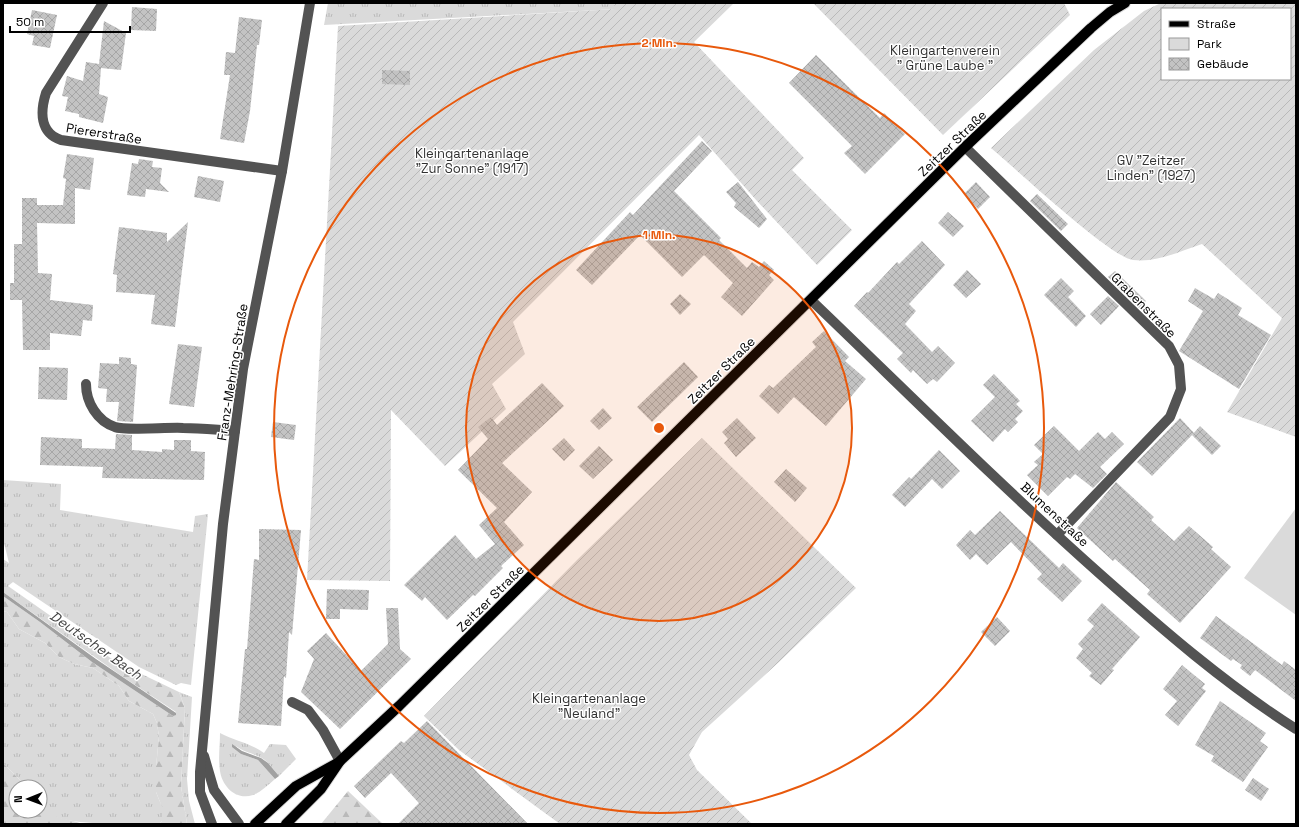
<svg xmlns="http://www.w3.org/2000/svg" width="1299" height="827" font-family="'Space Grotesk',sans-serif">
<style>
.grass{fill:url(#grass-tufts)}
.forest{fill:url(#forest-firs)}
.park{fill:#dadada}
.garden{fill:url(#garden-furrows);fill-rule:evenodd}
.water{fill:#a1a1a1}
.building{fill:url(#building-cross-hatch)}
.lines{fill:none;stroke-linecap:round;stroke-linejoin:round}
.major-casing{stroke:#dbdbdb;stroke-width:12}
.minor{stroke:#535353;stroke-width:10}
.major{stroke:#000;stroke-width:10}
.ring{fill:none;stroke:#e8590c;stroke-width:2}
.labels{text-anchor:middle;stroke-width:3;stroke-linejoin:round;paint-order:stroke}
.park-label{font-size:13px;fill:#313131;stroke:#fff}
.street-label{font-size:13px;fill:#000;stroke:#fff}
.water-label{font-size:14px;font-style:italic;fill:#424242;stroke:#fff}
.centre{fill:#e8590c;stroke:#fff;stroke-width:2}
.ring-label{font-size:12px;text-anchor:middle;font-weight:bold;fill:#e8590c;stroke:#fff;stroke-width:3;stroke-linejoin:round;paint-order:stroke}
</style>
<defs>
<pattern id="grass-tufts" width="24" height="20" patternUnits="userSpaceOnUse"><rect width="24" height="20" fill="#dadada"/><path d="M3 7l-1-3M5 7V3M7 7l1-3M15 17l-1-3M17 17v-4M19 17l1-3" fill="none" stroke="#b9b9b9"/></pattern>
<pattern id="forest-firs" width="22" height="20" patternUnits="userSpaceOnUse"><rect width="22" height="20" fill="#dadada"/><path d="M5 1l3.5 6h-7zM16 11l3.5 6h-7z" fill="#b9b9b9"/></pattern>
<pattern id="garden-furrows" width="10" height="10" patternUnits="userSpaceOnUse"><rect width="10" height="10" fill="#dadada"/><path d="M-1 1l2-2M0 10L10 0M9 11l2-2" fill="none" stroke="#b9b9b9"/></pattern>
<pattern id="building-cross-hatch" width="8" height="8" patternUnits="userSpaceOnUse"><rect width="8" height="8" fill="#c3c3c3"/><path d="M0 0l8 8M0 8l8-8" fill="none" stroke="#a6a6a6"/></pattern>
</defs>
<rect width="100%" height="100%" fill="#fff"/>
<!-- grass -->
<g class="grass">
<path d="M328,3h286l2,6 -292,16z"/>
<path d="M3,480l58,4 -1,26 133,22 2,-16 13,-2 -17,171 -10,-2 -5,2 -37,-18 -126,-85 -5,4 104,73 17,9 -4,3 -2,6 -120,-85v-33l6,4 -6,-24z"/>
<path d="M3,611l4,1 12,17 26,14 14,14 15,7 19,4 26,18 10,15 24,13 4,9 2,14 -3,30v25l6,15v14l-3,3c-26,0 -97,3 -115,-13 -6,-7 -4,-16 -4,-24h-13l-24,-24z"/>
<path d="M179,692l13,5 -5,82 2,22 6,23h-8l-6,-38 4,-78z"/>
<path d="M220,733c15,8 30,10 44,20l6,-9 16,1 10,14 -17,17c-6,-7 -11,-15 -19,-19 -8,-4 -16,-5 -24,-11l5,8 17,6 17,19c-7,6 -14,13 -22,16 -17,6 -31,-9 -33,-24 -2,-12 0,-26 0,-38z"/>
</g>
<!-- forest -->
<g class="forest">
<path d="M3,596l37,26 52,40 81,54 3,-4 -53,-35 2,-6 4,-3 50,24 6,16 -4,78 6,38h-28l3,-3v-14l-6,-15v-25l3,-30 -2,-14 -4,-9 -24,-13 -10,-15 -26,-18 -19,-4 -15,-7 -14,-14 -26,-14 -12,-17 -4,-1z"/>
<path d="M3,763l24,24h-11v24h24v-7c10,16 26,13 42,20h-79z"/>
<path d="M348,791l35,33h-62z"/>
</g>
<!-- park -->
<path class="park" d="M1296,508v107l-52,-37z"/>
<!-- garden -->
<g class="garden">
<path d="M614,3h120l-40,39 110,116 -12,12 60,60 -35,35 -60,-64 -58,-66 -186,187 12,32 -33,30 14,25 -61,57 -54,-56 -1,171 -83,-1 31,-554 277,-17z"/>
<path d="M813,3h251l6,12 -127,120z"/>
<path d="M1161,3h135v434l-69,-25 55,-94 -80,-74c-22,7 -45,19 -69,16 -23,-3 -118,-92 -142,-112l103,-98 50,-39zM1162,9h128v70h-128z"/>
<path d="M702,438l154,150 -77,74 -77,70 -13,23 8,15 55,54h-192l-101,-74 -35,-34 153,-156z"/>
</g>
<!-- water -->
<g class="water">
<path d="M3,592l93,67 80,54v2l-3,1 -81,-54 -52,-40 -37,-26z"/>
<path d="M232,744l10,7 19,7 7,5 11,13 -4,3 -17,-19 -17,-6 -9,-7z"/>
</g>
<!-- building -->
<g class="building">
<path d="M132,7l25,2 -1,22 -25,-1z"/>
<path d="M32,10l25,5 -7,33 -18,-3 2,-9 -7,-2z"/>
<path d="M239,17l23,3 -3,25h-2l-7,66 -6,32 -24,-4 10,-64h-6l2,-23 9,1z"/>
<path d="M104,21l22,12 -5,37 -20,-2 -2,26 9,3 -5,26 -24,-6v-3l-14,-3 3,-14 -6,-1 5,-20 16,5 3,-19 13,2z"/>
<path d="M816,55l64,63 4,-5 21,21 -40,40 -21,-21 8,-7 -63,-63z"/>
<path d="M382,70l28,1v14l-28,-1z"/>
<path d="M702,141l10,10 -38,40 47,47 -2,2 28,28 5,-6 7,5 5,-6 10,9 -5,5 5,5 -32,36 -21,-19 12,-14 -29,-28 -22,22 -42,-42 -48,50 -16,-15 54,-58 3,3z"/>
<path d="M67,154l27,4 -4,32 -15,-2v36l-38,-1 1,50 14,1 -2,26 43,5 -1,16 -9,-1 -2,16 -31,-3v17h-27l-1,-50h-12v-17h4v-39h8v-46h15v7h26l3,-26 -3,-1z"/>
<path d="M139,159l14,2 -1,6 10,1 -2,15 9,9 -23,-3 -1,8 -18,-2 5,-32 6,1z"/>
<path d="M198,176l26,5 -4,21 -26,-5z"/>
<path d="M738,182l29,37 -8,9 -25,-21 2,-4 -10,-11z"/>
<path d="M976,182l14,15 -12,12 -14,-15z"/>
<path d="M1037,194l31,30 -7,7 -31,-30z"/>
<path d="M948,212l16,14 -11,11 -15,-14z"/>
<path d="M188,222l-13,105 -24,-3 4,-29 -39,-3 1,-17 -4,-1 6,-47 48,6v9z"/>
<path d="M922,241l23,24 -36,39 7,7 -11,13 27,28 6,-6 17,17 -18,19 -4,-3 -6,5 -14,-14 -2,3 -14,-14 6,-6 -49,-47 13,-14 1,1 29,-31 2,2z"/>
<path d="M967,270l14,14 -15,14 -13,-13z"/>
<path d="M1115,271l31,30 -7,7 -31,-31z"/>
<path d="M1061,278l13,13 -6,6 18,19 -10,11 -32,-32z"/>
<path d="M1195,288l19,11 4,-6 24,15 -4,7 33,20 -32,54 -60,-38 24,-40 -15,-10z"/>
<path d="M680,294l11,10 -11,11 -10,-11z"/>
<path d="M1108,296l11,10 -18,19 -11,-11z"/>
<path d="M824,331l25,26 -4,4 21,18 -40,47 -32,-29 -16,17 -19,-18 10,-11 4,3 43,-41 -4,-5z"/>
<path d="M178,344l24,3 -8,60 -25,-3z"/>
<path d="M119,357l12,1v6l6,1 -4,57 -16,-1 2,-19h-13l1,-13 -9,-1 2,-25 19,1z"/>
<path d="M684,362l14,15 -46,45 -15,-15z"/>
<path d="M39,367l29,1 -1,32 -29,-1z"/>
<path d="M994,374l26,27 -4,3 7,7 -8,8 3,3 -10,10 -3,-3 -12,13 -22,-21 24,-24 -12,-12z"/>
<path d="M542,383l22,23 -62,57 30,29 -28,30 20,23 -23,21 2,2 -28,28 -2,-1 -26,25 -22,-23 -3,4 -18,-16 51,-50 21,24 19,-15 -16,-19 18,-17 -39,-38 30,-31 -10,-12 13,-10 6,8z"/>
<path d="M603,408l9,10 -13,12 -9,-9z"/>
<path d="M737,418l19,20 -20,19 -12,-14 4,-4 -6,-7z"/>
<path d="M1180,418l14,15 -42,43 -15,-14z"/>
<path d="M273,422l23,3 -2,15 -23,-3z"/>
<path d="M1054,426l25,25 19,-19 7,7 7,-7 12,12 -24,23 7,7 -14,14 -18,-14 -5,5 -3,-2 -19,19 -21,-21 11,-10 -4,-3 9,-8 -9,-9z"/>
<path d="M1200,426l21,20 -9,9 -20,-20z"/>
<path d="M116,434l16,1v15l30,2v-3l12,1v-10h17v11l14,1 -1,28 -102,-2 1,-11 -63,-2 1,-28 41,2v9l33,1z"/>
<path d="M564,438l11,12 -11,11 -12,-12z"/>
<path d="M599,446l14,14 -20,19 -14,-13z"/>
<path d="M939,450l21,21 -18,18 -10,-10 -27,28 -13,-12 17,-18 2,2z"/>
<path d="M786,469l21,19 -12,14 -21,-20z"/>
<path d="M1116,482l38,35 -3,3 23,21 15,-15 24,21 -2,2 20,18 -51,56 -33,-29 3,-4 -35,-31 -2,2 -36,-33z"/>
<path d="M1000,511l59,57 4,-5 19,18 -20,21 -25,-23 5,-5 -31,-32 -24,23 -11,-11 -6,6 -14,-15 14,-15 5,5z"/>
<path d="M259,529l42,1 -9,105 -3,-3 -3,46 -2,-2 -3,50 -43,-3 7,-74h2l7,-90 5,1z"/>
<path d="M327,589l42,1 -1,20 -28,-1v10h-14z"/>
<path d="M1102,603l38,34 -28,32 2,1 -13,15 -12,-9 3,-3 -16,-15 7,-9 -5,-5 16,-18 -7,-6z"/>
<path d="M386,608h12l2,41 11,10 -71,70 -39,-37 13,-33 -7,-8 19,-18 35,38 27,-27z"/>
<path d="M1216,616l66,49 2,-4 12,9v31l-41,-31 -5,6 -10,-8 2,-3 -9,-6 -2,2 -31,-23z"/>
<path d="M997,617l13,14 -15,15 -14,-14z"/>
<path d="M1182,665l23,19 -3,4 4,3 -28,35 -13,-11 12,-14 -14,-12z"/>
<path d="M1220,701l46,32 -6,8 8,6 -25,35 -32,-21 3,-5 -19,-11z"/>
<path d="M427,721l101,103h-130l21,-21 -28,-30 -26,25 -11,-12 47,-45 3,2z"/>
<path d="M1253,778l16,11 -8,12 -16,-11z"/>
</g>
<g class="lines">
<defs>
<g id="major">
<path d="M255,824l41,-38 43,-24"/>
<path d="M286,824l35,-35 19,-28 59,-55 566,-559 126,-119 19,-16 15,-9"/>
</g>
</defs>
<!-- major casing -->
<use href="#major" class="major-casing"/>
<!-- minor -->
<g class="minor">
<path d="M103,3l-57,90c-6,19 -6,40 15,47l221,31"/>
<path d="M965,147l204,199 10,19 2,24 -11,28 -113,118"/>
<path d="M811,300c96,92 190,186 289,274 62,55 125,110 196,155"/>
<path d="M86,384c0,18 11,37 29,43 10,4 54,0 68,1 17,0 35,2 52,3"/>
<path d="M292,702l16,8 15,20 17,31"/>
<path d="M204,756l10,34 25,34"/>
<path d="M212,824l-12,-32v-20l23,-248 20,-155 39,-198 28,-168"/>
</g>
<!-- major -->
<use href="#major" class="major"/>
</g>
<!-- distance rings -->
<circle cx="659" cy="428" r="193" fill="#e8590c" fill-opacity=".12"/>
<g class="ring">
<circle cx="659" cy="428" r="193"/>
<circle cx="659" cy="428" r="385"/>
</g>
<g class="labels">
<!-- park labels -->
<g class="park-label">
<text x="945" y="55">Kleingartenverein<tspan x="945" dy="15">" Grüne Laube "</tspan></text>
<text x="472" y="158">Kleingartenanlage<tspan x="472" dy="15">"Zur Sonne" (1917)</tspan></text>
<text x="1151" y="165">GV "Zeitzer<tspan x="1151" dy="15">Linden" (1927)</tspan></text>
<text x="589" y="703">Kleingartenanlage<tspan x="589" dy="15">"Neuland"</tspan></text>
</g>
<!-- street labels -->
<g class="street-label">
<text transform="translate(104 133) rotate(9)" y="5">Piererstraße</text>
<text transform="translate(952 143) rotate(-44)" y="5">Zeitzer Straße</text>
<text transform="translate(1144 305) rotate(45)" y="5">Grabenstraße</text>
<text transform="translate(721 370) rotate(-45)" y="5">Zeitzer Straße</text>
<text transform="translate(232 372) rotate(-81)" y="5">Franz-Mehring-Straße</text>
<text transform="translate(1055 514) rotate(43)" y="5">Blumenstraße</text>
<text transform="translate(490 598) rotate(-45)" y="5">Zeitzer Straße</text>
</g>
<!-- water labels -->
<g class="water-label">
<text transform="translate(96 645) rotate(35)" y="5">Deutscher Bach</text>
</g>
</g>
<circle cx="659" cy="428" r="6" class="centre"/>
<g class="ring-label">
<text x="659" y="47">2 Min.</text>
<text x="659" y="239">1 Min.</text>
</g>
<!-- border -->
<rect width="1299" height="827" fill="none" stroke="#000000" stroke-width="8"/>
<!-- legend -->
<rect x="1161" y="8" width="130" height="72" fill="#ffffff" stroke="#999999"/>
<rect x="1169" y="21" width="20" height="6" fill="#000000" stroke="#999999"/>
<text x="1197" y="28" font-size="12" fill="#000000">Straße</text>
<rect x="1169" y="38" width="20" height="12" fill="#dadada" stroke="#999999"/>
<text x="1197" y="48" font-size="12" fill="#000000">Park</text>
<rect x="1169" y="58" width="20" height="12" fill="url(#building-cross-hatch)" stroke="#999999"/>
<text x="1197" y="68" font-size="12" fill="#000000">Gebäude</text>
<!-- north arrow -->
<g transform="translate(28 799) rotate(269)"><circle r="19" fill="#ffffff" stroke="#999999"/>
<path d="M0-3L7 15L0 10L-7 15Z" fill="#000000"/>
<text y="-6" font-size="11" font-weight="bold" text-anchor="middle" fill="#000000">N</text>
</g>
<!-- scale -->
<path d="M10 26v6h120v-6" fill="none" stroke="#000000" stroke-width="2"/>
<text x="16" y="26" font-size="12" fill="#000000" stroke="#ffffff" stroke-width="3" paint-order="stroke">50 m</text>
</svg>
